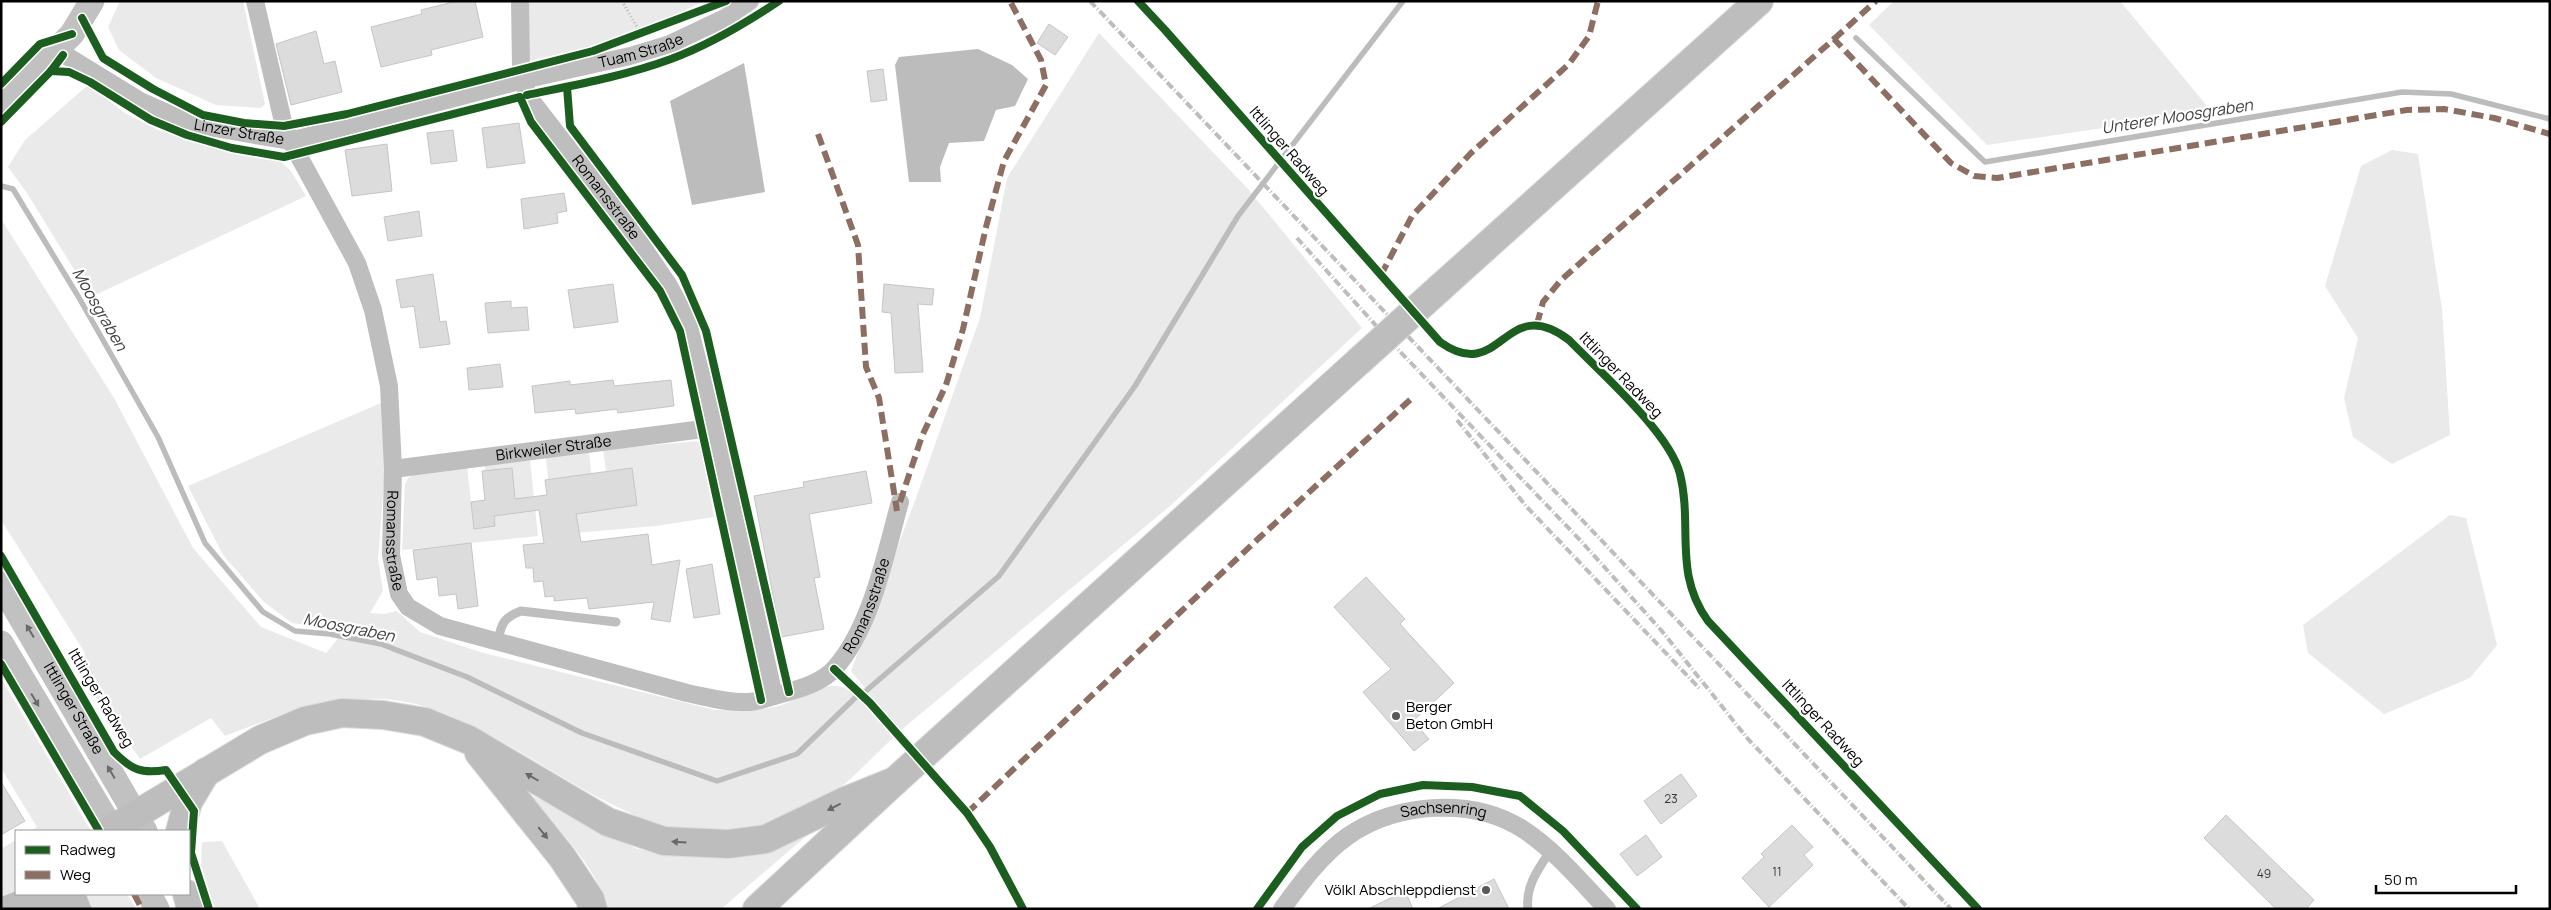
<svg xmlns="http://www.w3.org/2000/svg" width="2551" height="910" font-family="Manrope,sans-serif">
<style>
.green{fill:#eaeaea}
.water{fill:#bcbcbc}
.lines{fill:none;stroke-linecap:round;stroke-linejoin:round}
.stream{stroke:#bcbcbc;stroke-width:5.5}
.building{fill:#dcdcdc;stroke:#c5c5c5}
.highway-casing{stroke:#dbdbdb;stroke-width:30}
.path{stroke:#b8b8b8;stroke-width:3;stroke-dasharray:1 2.5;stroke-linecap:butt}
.lane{stroke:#bebebe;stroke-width:9}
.street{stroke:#bebebe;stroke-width:18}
.secondary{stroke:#c1c1c1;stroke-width:25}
.highway{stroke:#bdbdbd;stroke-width:28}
.rail{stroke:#bdbdbd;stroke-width:4;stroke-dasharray:8 2.5 1 2.5;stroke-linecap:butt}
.highway-bridge-casing{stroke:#dbdbdb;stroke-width:30;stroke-linecap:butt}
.highway-bridge{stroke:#bdbdbd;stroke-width:28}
.quiet{stroke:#8d6e63;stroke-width:6;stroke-dasharray:12 6;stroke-linecap:butt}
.cycleway-casing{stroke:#fff;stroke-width:11}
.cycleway{stroke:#1b5e20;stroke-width:8}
.oneway{fill:#6a6a6a}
.oneway2{fill:#686868}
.poi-dot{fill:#595959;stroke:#fff;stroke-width:2}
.labels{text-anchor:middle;stroke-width:4.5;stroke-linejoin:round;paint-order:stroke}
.number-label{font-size:12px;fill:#373737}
.street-label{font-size:15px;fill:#000;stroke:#fff}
.poi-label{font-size:15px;fill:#000;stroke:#fff;text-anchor:start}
.water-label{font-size:16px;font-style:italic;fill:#404040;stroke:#fff}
</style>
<rect width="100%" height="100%" fill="#fff"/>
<!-- green -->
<g class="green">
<path d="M120,1h123l22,103 -4,4 -45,-3 -60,-27 -37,-28 -11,-23z"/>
<path d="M525,1h179l-57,28 -59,18 -63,15z"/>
<path d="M1894,1h226l92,111 -225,33 -118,-120z"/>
<path d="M1099,33l149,156 114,139 -192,178 -270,225 -49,-60 65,-173 64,-180 27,-140z"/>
<path d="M88,85l37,28 33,17 72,20 50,11 11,10 15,25 -215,101 -64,-104 -19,-26 17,-27z"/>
<path d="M2392,150l26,4 24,155 8,126 -58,29 -39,-27 -9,-39 14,-60 -33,-52 36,-120z"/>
<path d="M1,219l113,179 79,150 68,79 65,26 19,-23 -53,-7 -28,-21 -41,-47 -35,-69 193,-83 4,67 -7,89 5,32 -13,22 14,1 13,-3 23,21 60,20 235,58c24,0 50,2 72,-7 18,-7 39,-23 58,-15 10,3 39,40 48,50 -31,29 -64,66 -103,83 -35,14 -91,15 -127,4 -47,-13 -105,-51 -148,-76 -41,-23 -85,-48 -133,-50 -59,-3 -103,17 -157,37l-14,-18 -71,41 -60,-85 5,-21 -84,-133z"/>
<path d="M697,441l4,5 13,71 -58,9 -105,9 -2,-17 32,-5 -5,-37 -28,3 -2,-21 43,-6 4,36 14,21 30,-4 -5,-37 -26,3 -3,-21z"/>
<path d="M530,460l8,76 -136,14 3,-66 3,-6 7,-4 52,-7 7,61 21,-2 -1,-10 23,-3 -5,-45 -27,3v-6z"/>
<path d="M2450,515l16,3 31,127 -27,33 -86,36 -76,-61 -5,-28z"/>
<path d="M1,678l90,153h-61l7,-4 -36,-59z"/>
<path d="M525,792l112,57 41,7 50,3 52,-13 30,-13 -89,76h-112c-14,-45 -53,-82 -84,-117z"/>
<path d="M16,840v51l-15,6v-48z"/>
<path d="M222,841l38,68h-45l-14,-44 1,-23z"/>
<path d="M86,894h41l9,15h-44z"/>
</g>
<!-- water -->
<g class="water">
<path d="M978,49l34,16 16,14 -13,27 -19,4 -12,31 -35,2 -9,24 1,15h-32l-14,-117 4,-8z"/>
<path d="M744,63l21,129 -73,13 -22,-104z"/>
<path d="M16,891v3h70l6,15h-91v-12z"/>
</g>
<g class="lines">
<!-- stream -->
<g class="stream">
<path d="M1856,38l129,124 417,-70 49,2 99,25"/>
<path d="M1,186l12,3 65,107 80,141 47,106 58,69 32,19 35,3 51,10 86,33 115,56 135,48 80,-27 59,-57"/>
<path d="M867,690l132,-114 136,-190 103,-170 165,-215"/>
</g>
</g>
<!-- building -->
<g class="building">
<path d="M457,1h18l8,36 -52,13 1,5 -51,12 -10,-40 51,-13 -1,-4z"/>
<path d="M1049,24l19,13 -13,18 -18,-12z"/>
<path d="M316,31l8,33 11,-3 7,31 -51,13 -15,-61z"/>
<path d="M883,69l4,31 -16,2 -4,-31z"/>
<path d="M519,123l6,40 -38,5 -5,-40z"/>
<path d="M453,130l4,31 -26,3 -4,-31z"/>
<path d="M387,144l5,47 -40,5 -7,-46z"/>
<path d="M564,193l3,18 -10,2 1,10 -34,6 -3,-30z"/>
<path d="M419,211l3,25 -34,5 -4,-24z"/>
<path d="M433,274l7,48 6,-1 4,23 -30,4 -6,-42 -13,2 -5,-28z"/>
<path d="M613,284l5,38 -44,6 -6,-38z"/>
<path d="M884,284l50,5 -2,16 -14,-1 5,68 -28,1 -4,-60 -9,-1z"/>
<path d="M511,301v7l16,-1 2,23 -41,3 -3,-30z"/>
<path d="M500,364l3,23 -34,3 -2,-22z"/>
<path d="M613,380l1,6 57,-6 3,26 -56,7 -1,-4 -41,5 -1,-5 -40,4 -3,-27 38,-5v4z"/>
<path d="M512,468l3,31 32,-4 -2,-15 87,-12 5,37 -61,9 5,28 67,-8 4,31 28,-5 -10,62 -19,-3 3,-17 -65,7 -2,-11 -33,3v-5l-9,1 -2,-16 -9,1 -1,-14h-7l-3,-23 21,-2 -5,-33 -45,6 1,10 -21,3 -3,-27 14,-2 -3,-29z"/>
<path d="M866,471l6,32 -63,11 11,63 -6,1 10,51 -43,8 -27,-141 50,-9 -1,-5z"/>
<path d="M471,543l7,63 -20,3 -2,-15 -17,2 -2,-19 -20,3 -4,-30z"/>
<path d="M712,564l8,50 -26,4 -8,-49z"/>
<path d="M1366,577l39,42 -5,5 54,59 -41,38 16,18 -15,12 -51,-59 28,-23 -57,-62z"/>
<path d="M1681,774l16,22 -36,28 -17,-23z"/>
<path d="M1,782l24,39 -24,14z"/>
<path d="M2226,815l88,85 -8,9h-30l-72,-71z"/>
<path d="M1792,825l21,22 -9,8 9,10 -44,42 -27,-29 22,-21 -3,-3z"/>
<path d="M1646,835l16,22 -25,19 -17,-22z"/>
<path d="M1494,879l15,30h-72z"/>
<path d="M1405,891l8,18h-45z"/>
</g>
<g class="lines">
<defs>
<g id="highway">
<path d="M1441,287l318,-286"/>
<path d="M479,753l83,104 28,42 3,10"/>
<path d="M112,829l148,-89 45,-19 37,-8 41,2 42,7 44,18 139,82 56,19 64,3 38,-5 77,-37 52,-21"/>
<path d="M180,831l8,-29 18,-30"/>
<path d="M187,894l4,15"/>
<path d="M757,909l138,-128 463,-419"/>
</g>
</defs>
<!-- highway casing -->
<use href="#highway" class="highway-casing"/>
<!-- path -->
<g class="path">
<path d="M622,1l19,33"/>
<path d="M1,556l6,8"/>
<path d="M133,768l14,5 16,-2"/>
<path d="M191,850l7,25"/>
</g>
<!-- lane -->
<g class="lane">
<path d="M498,641c3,-17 6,-24 23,-30l95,11"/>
<path d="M1528,909c-3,-23 11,-41 23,-59"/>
</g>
<!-- street -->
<g class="street">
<path id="s1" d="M255,1l29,125 12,25 61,112 16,47 16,76 4,83 -2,86 8,39 9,13 32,19 247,67c20,4 40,10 60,9 12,0 23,-5 34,-8 18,-5 41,-11 54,-26 37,-42 50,-113 65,-166"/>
<path id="s2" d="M520,1l1,67 6,27 102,132 39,57 19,35 28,111 59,266"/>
<path id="s3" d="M57,50l83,51 52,23 98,17 233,-61 107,-24 40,-12 55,-26 25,-17"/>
<path id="s4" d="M393,469l310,-40 12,1"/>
<path id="s5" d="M1282,909c19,-26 40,-55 66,-73 49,-34 126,-39 176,-6 32,21 57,52 83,79"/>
</g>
<!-- secondary -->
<g class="secondary">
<path d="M1,105l71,-71 20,-33"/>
<path id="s6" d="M1,584l144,247"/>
<path d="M1,643l112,188"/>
<path d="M149,894l8,15"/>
</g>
<!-- highway -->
<use href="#highway" class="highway"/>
<!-- rail -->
<g class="rail">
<path d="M1090,1l861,908"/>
<path d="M1297,238l92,102 191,200 81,90 87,109 161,170"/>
<path d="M1457,420l69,86 174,183"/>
</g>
<defs>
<path id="highway-bridge" d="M1358,362l83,-75"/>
</defs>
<!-- highway-bridge casing -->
<use href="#highway-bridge" class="highway-bridge-casing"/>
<!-- highway-bridge -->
<use href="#highway-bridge" class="highway-bridge"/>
<!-- quiet -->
<g class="quiet">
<path d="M1834,39l42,-38"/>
<path d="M818,134l40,111 8,122 13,31 18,113"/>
<path d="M1381,275l31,-59 59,-63 98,-89 20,-28 9,-35"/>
<path d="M1537,324l6,-22 18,-22 273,-241 117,124 23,13 23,2 410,-68 37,-1 50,9 56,16"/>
<path d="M900,502l22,-66 24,-51 17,-56 23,-102 18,-66 42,-76 -5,-25 -31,-59"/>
<path d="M967,813l292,-275 152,-139"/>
<path d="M134,894l8,15"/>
</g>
<defs>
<g id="cycleway">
<path d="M1138,1l27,29 275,312c62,44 64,-51 129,-2 31,32 101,93 111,134 13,53 -7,99 28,147l270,288"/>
<path d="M82,18l21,40 50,31 50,26 41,8 40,3 63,-12 246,-63 133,-50"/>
<path d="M51,71l18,1 21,10 61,38 36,15 45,13 52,9 236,-60 11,25 129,169 20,40 81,369"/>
<path d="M1,84l39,-40 32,-10"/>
<path d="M567,87l3,39 112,149 24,56 83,361"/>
<path d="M527,95c48,-10 98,-19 144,-36 38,-14 75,-36 108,-58"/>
<path d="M1,122l50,-51 12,-16"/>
<path d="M1,556l113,196c18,18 27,22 52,18l28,41 -3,42 18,56"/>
<path d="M1,664l98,167"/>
<path d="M834,669l36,34 97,110 23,34 33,62"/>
<path d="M1257,909l45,-62 35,-31 43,-22 43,-9 49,2 48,9 43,35 74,78"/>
</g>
</defs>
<!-- cycleway casing -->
<use href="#cycleway" class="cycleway-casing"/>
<!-- cycleway -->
<use href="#cycleway" class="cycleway"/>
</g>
<!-- one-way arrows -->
<defs><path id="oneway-solid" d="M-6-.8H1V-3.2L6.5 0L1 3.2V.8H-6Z" transform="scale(1.25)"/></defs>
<g class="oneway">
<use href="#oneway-solid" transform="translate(30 631) rotate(-121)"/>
<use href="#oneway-solid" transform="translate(35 700) rotate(59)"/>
<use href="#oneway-solid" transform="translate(111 772) rotate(-120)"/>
</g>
<g class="oneway2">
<use href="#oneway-solid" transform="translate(532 777) rotate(-150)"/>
<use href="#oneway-solid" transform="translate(834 807) rotate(153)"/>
<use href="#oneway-solid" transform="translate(543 833) rotate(51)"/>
<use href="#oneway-solid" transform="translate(679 842) rotate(-176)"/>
</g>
<!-- markers -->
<g class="poi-dot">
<circle cx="1396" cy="716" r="5"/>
<circle cx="1486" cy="890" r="5"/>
</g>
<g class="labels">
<!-- number labels -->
<g class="number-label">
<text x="1671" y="803">23</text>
<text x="1777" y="876">11</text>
<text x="2264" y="878">49</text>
</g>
<!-- street labels -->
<g class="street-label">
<text dy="5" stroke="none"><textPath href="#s3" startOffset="616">Tuam Straße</textPath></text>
<text dy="5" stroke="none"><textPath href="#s3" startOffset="202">Linzer Straße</textPath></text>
<text transform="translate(1289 151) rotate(49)" y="5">Ittlinger Radweg</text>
<text dy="5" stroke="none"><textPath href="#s2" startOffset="224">Romansstraße</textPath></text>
<text transform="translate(1621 375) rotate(46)" y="5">Ittlinger Radweg</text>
<text dy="5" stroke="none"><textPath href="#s4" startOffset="162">Birkweiler Straße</textPath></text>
<text dy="5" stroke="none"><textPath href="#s1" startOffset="566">Romansstraße</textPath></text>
<text dy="5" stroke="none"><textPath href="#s1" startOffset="1156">Romansstraße</textPath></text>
<text transform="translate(101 698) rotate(59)" y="5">Ittlinger Radweg</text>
<text dy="5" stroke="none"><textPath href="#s6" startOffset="144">Ittlinger Straße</textPath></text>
<text transform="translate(1823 723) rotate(47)" y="5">Ittlinger Radweg</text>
<text dy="5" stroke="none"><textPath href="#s5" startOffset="200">Sachsenring</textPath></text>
</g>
<!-- poi labels -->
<g class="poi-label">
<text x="1406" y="712">Berger<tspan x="1406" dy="17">Beton GmbH</tspan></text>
<text x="1476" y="895" text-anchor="end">Völkl Abschleppdienst</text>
</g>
<!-- water labels -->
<g class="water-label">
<text transform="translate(2177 116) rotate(-9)" y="6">Unterer Moosgraben</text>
<text transform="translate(100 309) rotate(60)" y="6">Moosgraben</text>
<text transform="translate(349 627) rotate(11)" y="6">Moosgraben</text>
</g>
</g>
<!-- border -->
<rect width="2551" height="910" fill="none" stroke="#000000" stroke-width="5"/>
<!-- legend -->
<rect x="15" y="830" width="175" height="65" fill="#ffffff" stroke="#999999"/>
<rect x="25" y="846" width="25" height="8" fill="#1b5e20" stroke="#999999"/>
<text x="60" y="855" font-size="15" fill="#000000">Radweg</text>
<rect x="25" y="871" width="25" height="8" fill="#8d6e63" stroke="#999999"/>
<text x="60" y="880" font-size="15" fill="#000000">Weg</text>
<!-- scale -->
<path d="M2376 885v8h140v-8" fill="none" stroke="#000000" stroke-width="2.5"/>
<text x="2384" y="885" font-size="15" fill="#000000" stroke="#ffffff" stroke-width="4" paint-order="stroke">50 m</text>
</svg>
